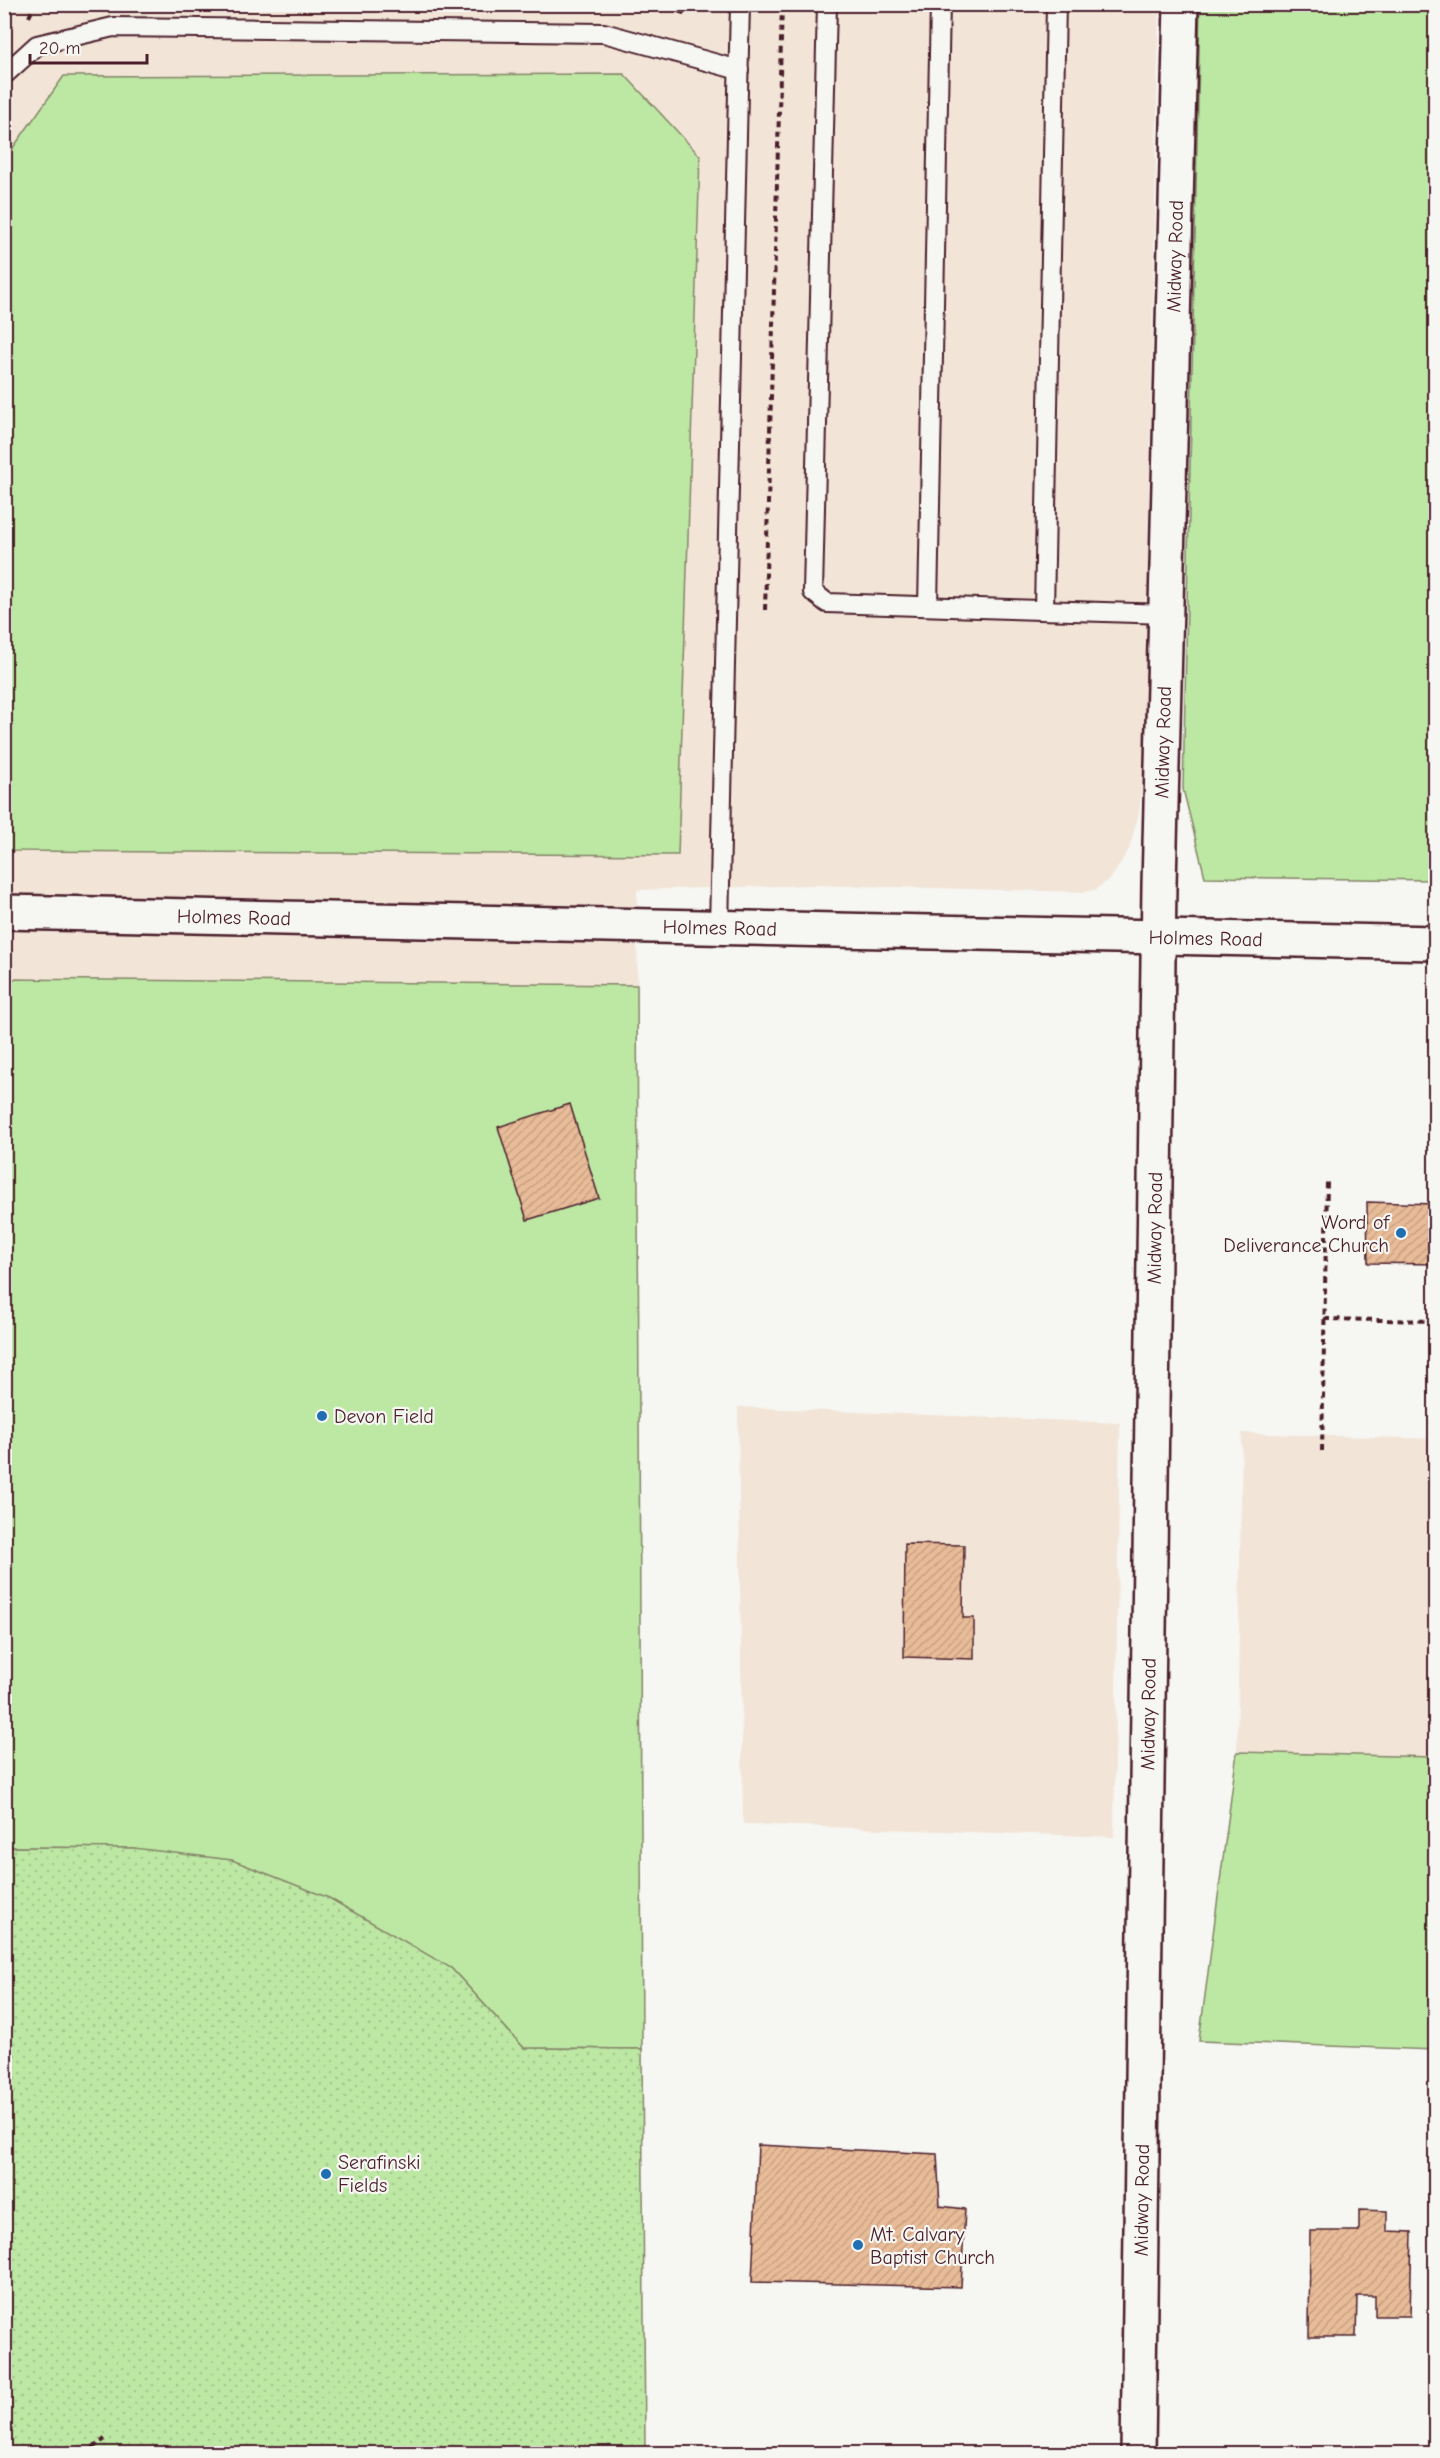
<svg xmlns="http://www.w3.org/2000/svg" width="1440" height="2458" font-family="'Comic Neue',sans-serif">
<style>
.built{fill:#f2e5d7}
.grass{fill:#bde8a4;stroke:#848468;stroke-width:1.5}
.park{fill:url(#park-dots);stroke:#848468;stroke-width:1.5}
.building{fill:url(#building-hatch);stroke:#4a1f2b;stroke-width:1.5}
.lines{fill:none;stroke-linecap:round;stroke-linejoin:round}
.service-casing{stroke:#4a1f2b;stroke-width:22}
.tertiary-casing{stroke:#4a1f2b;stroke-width:38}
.secondary-casing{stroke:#4a1f2b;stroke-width:38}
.path{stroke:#4a1f2b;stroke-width:4;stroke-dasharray:6 4.5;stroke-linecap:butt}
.service{stroke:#f6f6f2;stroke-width:18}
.tertiary{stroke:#f6f6f2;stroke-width:33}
.secondary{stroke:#f6f6f2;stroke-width:33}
.poi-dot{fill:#1f6fb2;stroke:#f6f6f2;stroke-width:2}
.labels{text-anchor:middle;stroke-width:4.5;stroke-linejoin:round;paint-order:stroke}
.street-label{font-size:20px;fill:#4a1f2b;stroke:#f6f6f2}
.poi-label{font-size:20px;fill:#4a1f2b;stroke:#f6f6f2;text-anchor:start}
</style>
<defs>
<pattern id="park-dots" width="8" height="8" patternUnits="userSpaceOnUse" patternTransform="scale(1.5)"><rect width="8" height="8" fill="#bde8a4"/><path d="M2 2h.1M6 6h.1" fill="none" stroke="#a4c78d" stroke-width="1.8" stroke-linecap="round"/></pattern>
<pattern id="building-hatch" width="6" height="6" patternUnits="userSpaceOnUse" patternTransform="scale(1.5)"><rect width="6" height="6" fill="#e8bc98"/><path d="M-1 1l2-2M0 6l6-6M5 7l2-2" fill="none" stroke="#c8a183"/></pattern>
</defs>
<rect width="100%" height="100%" fill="#f6f6f2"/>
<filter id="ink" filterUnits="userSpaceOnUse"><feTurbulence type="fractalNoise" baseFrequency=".0167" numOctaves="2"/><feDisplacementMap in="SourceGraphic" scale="12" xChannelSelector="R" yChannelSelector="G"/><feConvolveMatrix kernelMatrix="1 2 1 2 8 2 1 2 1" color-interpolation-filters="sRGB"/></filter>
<g filter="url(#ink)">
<!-- built -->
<g class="built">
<path d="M4,5h1155l-15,766 -5,42 -10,36 -17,28 -17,13 -11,2 -270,-7 -177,5 5,1159 -410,-189 -227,-13z"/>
<path d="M738,1407l382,16 -6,414 -371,-13z"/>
<path d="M1242,1433l193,6v318l-198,-5z"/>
</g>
<!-- grass -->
<g class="grass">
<path d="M1200,5h235v875l-230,-3 -22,-88z"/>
<path d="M624,74l76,82 -22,699 -668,-4 -6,-16 1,-676 59,-83z"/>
<path d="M4,979l633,6 5,1064 -118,-1 -73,-80 -317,-120 -129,-1z"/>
<path d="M1237,1752l198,5v293l-236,-9z"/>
</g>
<!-- park -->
<path class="park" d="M5,1847l129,1 98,12 97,38 122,70 73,80 118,1 3,404h-640z"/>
<!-- building -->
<g class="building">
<path d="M570,1104l29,94 -72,22 -29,-93z"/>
<path d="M1367,1202l69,2v60l-68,-1z"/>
<path d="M905,1544l59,1 -1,73h11v41l-70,-2z"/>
<path d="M758,2145l179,9 3,52 25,3 -4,78 -209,-5z"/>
<path d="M1359,2210l28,1v20l25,1 -2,84h-35v-20h-18l-1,41h-47l1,-106h49z"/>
</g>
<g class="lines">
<defs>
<g id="service">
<path d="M827,4l-14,588 14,11 340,11"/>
<path d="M4,75l33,-30 76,-18 491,6 135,37"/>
<path d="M928,606l12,-602"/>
<path d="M1044,610l12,-606"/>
<path d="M719,928l21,-924"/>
</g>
<g id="tertiary">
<path id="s1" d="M1138,2454l21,-1569 22,-881"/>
</g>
<g id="secondary">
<path id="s2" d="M4,912l1432,31"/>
</g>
</defs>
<!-- service casing -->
<use href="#service" class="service-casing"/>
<!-- tertiary casing -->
<use href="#tertiary" class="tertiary-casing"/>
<!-- secondary casing -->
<use href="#secondary" class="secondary-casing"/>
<!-- path -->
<g class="path">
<path d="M659,4l27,10 9,-10"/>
<path d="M29,17l6,-13"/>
<path d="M765,610l17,-606"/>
<path d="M1324,1319l112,2"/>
<path d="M1322,1451l5,-269"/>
<path d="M84,2454l21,-15"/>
</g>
<!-- service -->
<use href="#service" class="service"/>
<!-- tertiary -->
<use href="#tertiary" class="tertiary"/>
<!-- secondary -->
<use href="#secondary" class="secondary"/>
</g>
</g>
<!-- markers -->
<g class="poi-dot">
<circle cx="1401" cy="1233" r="6"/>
<circle cx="322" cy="1416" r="6"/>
<circle cx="326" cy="2174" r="6"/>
<circle cx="858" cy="2245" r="6"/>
</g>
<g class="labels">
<!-- street labels -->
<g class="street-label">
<text dy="7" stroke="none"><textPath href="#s1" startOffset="2198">Midway Road</textPath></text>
<text dy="7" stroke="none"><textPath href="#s1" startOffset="1712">Midway Road</textPath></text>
<text dy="7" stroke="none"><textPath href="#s2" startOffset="230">Holmes Road</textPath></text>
<text dy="7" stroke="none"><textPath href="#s2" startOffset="716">Holmes Road</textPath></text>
<text dy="7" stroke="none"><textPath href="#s2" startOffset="1202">Holmes Road</textPath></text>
<text dy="7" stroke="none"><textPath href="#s1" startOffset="1226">Midway Road</textPath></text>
<text dy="7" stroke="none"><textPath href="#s1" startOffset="740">Midway Road</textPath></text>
<text dy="7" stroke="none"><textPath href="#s1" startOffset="254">Midway Road</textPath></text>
</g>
<!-- poi labels -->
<g class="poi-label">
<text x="1389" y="1229" text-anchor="end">Word of<tspan x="1389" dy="23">Deliverance Church</tspan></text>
<text x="334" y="1423">Devon Field</text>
<text x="338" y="2169">Serafinski<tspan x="338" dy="23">Fields</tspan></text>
<text x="870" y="2241">Mt. Calvary<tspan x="870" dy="23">Baptist Church</tspan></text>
</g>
</g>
<!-- margin -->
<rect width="1440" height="2458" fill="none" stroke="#f6f6f2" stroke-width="24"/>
<rect x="12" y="12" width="1416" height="2434" fill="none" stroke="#4a1f2b" stroke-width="2" filter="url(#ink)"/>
<!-- scale -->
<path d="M30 54v9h117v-9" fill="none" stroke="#4a1f2b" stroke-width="3"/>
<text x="39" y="54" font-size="18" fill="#4a1f2b" stroke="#f6f6f2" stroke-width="4.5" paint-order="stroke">20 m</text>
</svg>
